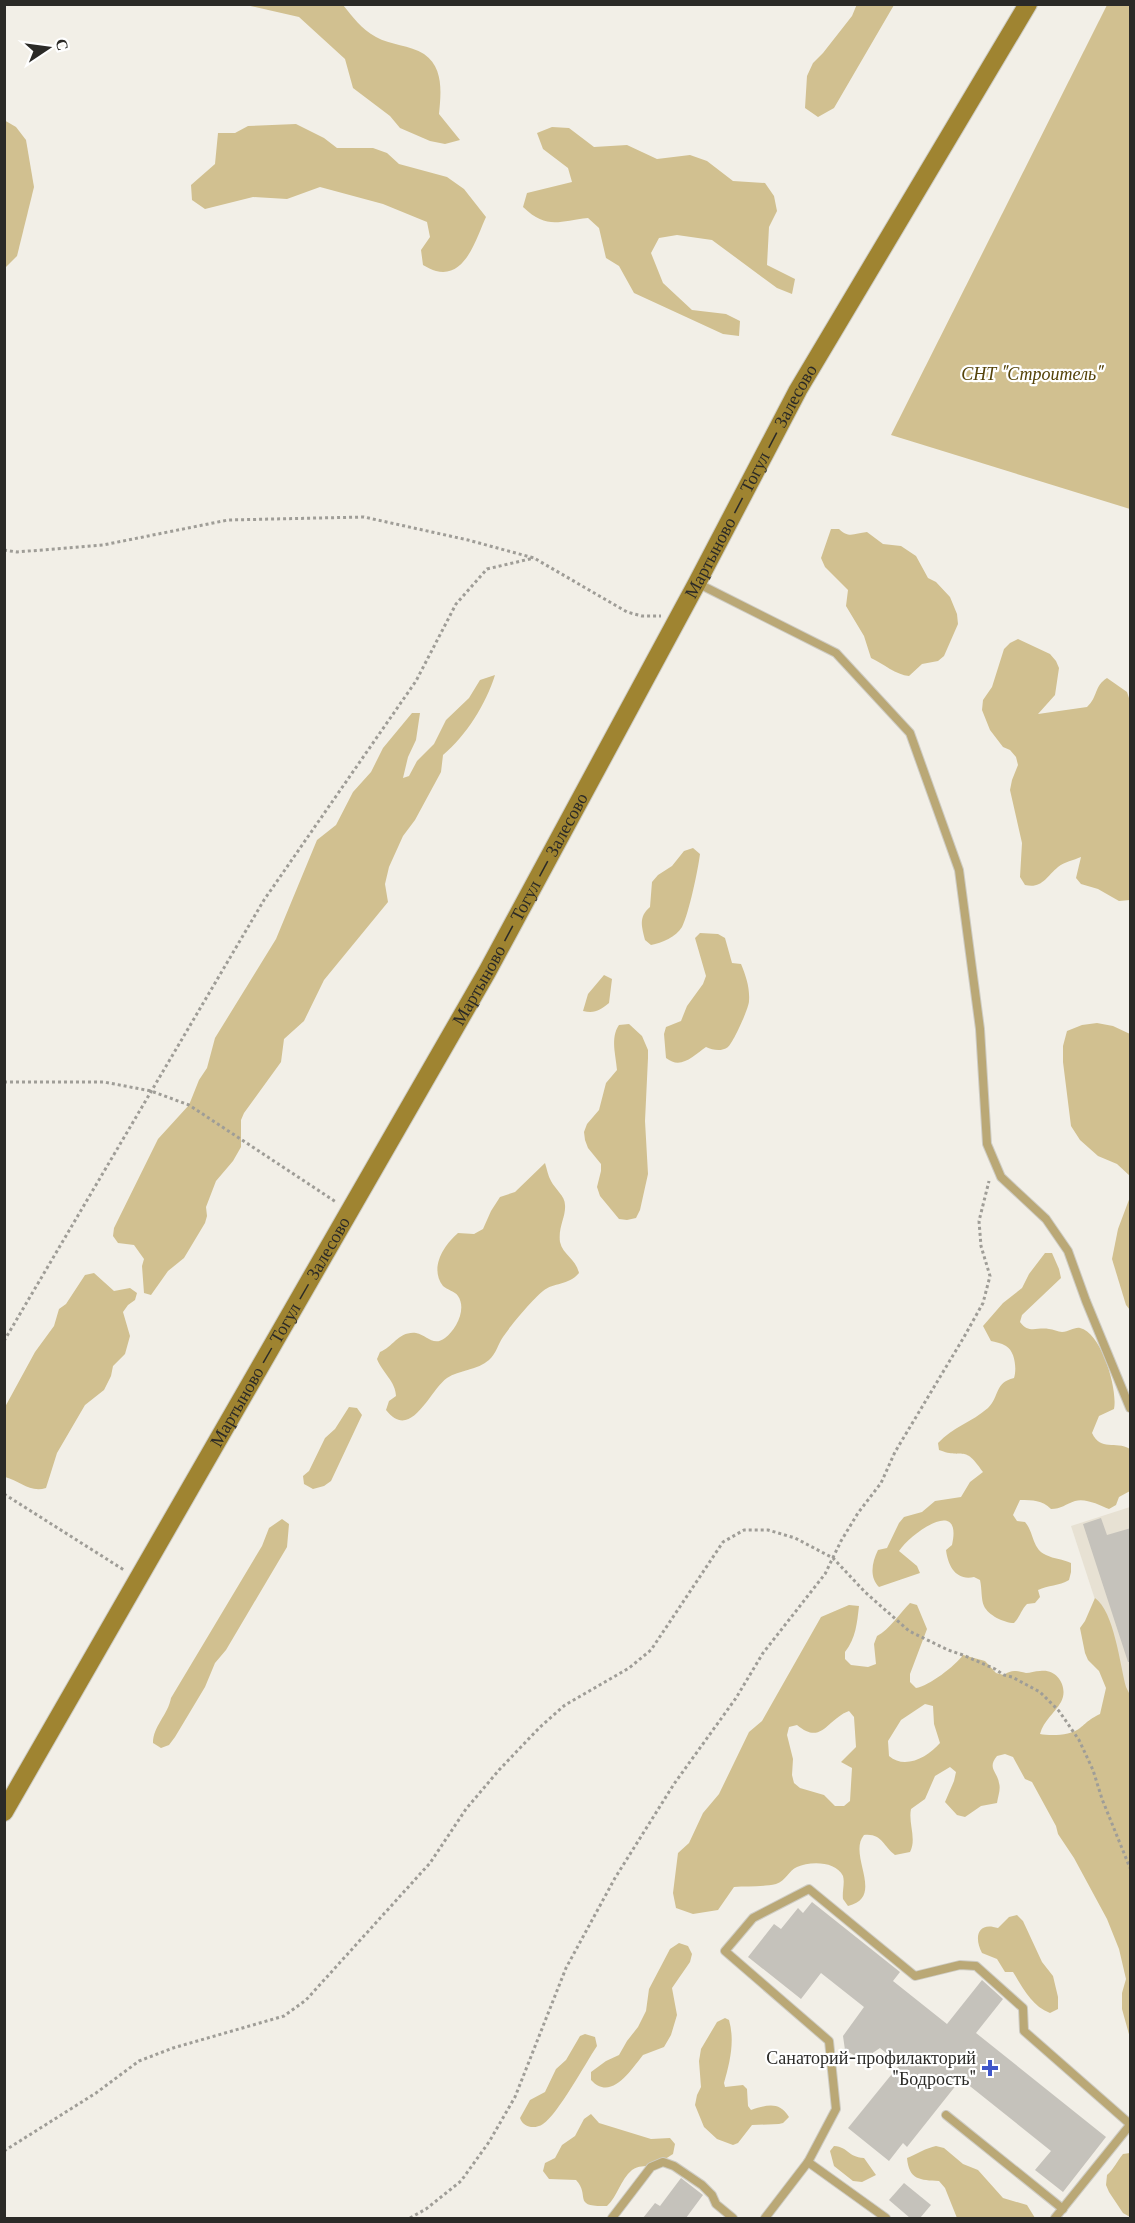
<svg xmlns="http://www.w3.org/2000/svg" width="1135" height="2223" font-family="'Libre Baskerville',serif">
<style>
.built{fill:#e7e1d3}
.green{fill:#d1c090;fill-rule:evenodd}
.building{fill:#c5c2bb}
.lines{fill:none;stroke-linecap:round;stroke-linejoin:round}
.lane-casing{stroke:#ceccc4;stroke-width:10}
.secondary-casing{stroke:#ceccc4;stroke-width:20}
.path{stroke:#9f9d97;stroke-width:3;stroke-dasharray:3 3;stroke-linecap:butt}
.lane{stroke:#baa876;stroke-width:8}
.secondary{stroke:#9f8431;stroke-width:18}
.poi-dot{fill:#4056ca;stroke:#fff;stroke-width:2}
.labels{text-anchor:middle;stroke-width:4.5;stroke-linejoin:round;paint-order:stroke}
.park-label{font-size:18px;font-style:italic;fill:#554309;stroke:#fff}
.street-label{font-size:18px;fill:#2b2a27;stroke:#fff}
.poi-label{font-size:18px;fill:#2b2a27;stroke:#fff;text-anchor:end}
</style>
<rect width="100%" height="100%" fill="#f2efe7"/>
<!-- built -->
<path class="built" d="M1130,1507v200l-59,-181z"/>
<!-- green -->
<g class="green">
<path d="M857,4l37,1 -60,103 -16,9 -13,-9 2,-32 6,-13 10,-10 29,-37z"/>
<path d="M246,5h97c10,12 18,24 33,32 14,8 34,8 48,17 20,14 17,39 15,60l21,26 -15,4 -15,-3 -30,-13 -10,-12 -37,-28 -8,-29 -46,-42z"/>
<path d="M1107,5h23v504l-239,-74z"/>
<path d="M4,120l12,7 10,13 8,47 -17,69 -12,12z"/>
<path d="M296,124l28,14 13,10h36l14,5 12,11 48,13 17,12 22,28c-9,19 -20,62 -50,54 -4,-1 -9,-4 -13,-6l-2,-15 9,-13 -3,-15 -44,-18 -63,-17 -33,12 -34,-2 -48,12 -13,-9 -1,-15 24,-21 3,-31h17l13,-7z"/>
<path d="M552,127l17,1 25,19 33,-2 30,14 33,-4 17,6 26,20 32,2 9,13 3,15 -8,16 -2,38 28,14 -3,15 -15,-6 -65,-48 -35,-5 -18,3 -8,15 12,30 29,27 34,4 14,7 -1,15 -16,-2 -89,-41 -15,-27 -13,-8 -7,-30 -11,-10c-29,3 -41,12 -65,-11l4,-14 45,-11 -4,-14 -25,-19 -6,-16z"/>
<path d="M831,529h8c10,10 16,4 28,3l16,12 18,2 15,10 12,22 8,4 14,15 7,17 1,10 -14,32 -6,5 -16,3 -13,12c-13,-1 -25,-12 -38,-18l-7,-22 -18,-30 2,-16 -23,-23 -4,-9z"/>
<path d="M1018,639l32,15 6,7 3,7 -4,27 -17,19 49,-7c11,-10 7,-21 20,-29l20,14 3,9v199l-11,1 -21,-12 -17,-5 -5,-6 5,-21c-7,3 -17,5 -23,10 -12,10 -16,22 -33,18l-5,-8 2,-34 -12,-53 2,-10 6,-15 -2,-8 -6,-7 -7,-3 -13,-17 -8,-20 1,-10 9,-13 12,-38 6,-6z"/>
<path d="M495,675c-9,29 -29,61 -52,80l-2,17 -26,48 -12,16 -14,31 -4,17 3,18 -64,78 -20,41 -20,18 -3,23 -37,51 -3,7v27l-8,14 -17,20 -10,26 1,9 -2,7 -21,35 -16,13 -17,24 -7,-2 -2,-27 2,-7 -10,-14 -16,-2 -5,-7 1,-8 44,-89 31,-34 10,-25 8,-12 8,-30 61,-99 41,-99 19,-15 17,-33 18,-20 12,-24 29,-35h8l-4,27 -8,17 -5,21 6,-2 8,-15 17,-17 12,-24 23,-22 11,-18z"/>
<path d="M693,848l7,6c-2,16 -11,59 -18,73 -6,10 -20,16 -31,18l-6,-5c-3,-13 -7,-23 5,-33l2,-25 6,-7 14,-9 12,-15z"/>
<path d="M700,933l18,1 7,4 7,25 9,1c5,12 9,24 8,37 0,7 -16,42 -21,46 -7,5 -15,3 -22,0 -13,9 -25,23 -40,11l-2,-24 2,-7 15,-6 6,-15 16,-22 3,-8 -11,-38z"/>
<path d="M604,975l8,4 -3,24c-9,7 -14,11 -26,8l5,-17z"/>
<path d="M1097,1023l16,3 17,8v142l-13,-12 -19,-8 -18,-16 -9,-14 -8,-64v-16l4,-15 15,-6z"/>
<path d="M629,1024l13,12 6,14v8l-3,63 3,53 -8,36 -4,8 -9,2 -8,-1 -19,-23 -3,-9 4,-16v-7l-13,-16 -3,-8 -1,-8 3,-8 12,-14 7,-27 11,-13c-1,-15 -7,-32 2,-45z"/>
<path d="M545,1163c2,6 3,13 6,18 4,8 14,15 14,24 1,12 -7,22 -5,37 3,13 16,17 19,31 -11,13 -25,9 -36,18 -11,9 -32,34 -40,46 -5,7 -7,17 -14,23 -11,10 -30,10 -42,18 -18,13 -36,64 -61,32l3,-9 7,-5c0,-14 -14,-24 -19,-37l3,-7c13,-5 19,-21 36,-19 11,2 17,14 29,5 11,-8 22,-29 13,-42 -3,-5 -11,-6 -15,-10 -14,-18 1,-41 15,-53l16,1 9,-5 8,-18 9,-14 15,-5z"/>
<path d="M1130,1197v113l-4,-5 -14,-46 6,-30z"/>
<path d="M1045,1253h7l7,16 2,9 -39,37 -2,7c9,12 16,5 29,7 4,0 9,3 13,3 7,0 12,-5 18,-4 22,5 38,62 34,81l-15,7 -7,17c9,19 23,7 38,16v42l-11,6 -3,8 -7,4c-10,-4 -23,-11 -34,-8 -9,3 -14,8 -24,8 -9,-9 -18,-9 -31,-9l-7,15 4,6 8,1c9,10 7,27 21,33 8,4 17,4 25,8v9l-2,8c-10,6 -21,5 -31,10l2,7 -5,6 -8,1c-6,6 -7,13 -13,19 -10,0 -26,-8 -30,-17 -3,-6 -2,-18 -4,-26l-6,-3c-18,4 -26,-11 -28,-27l6,-5c11,-49 -41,-12 -53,6l18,15 3,7 -41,14c-10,-10 -7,-25 -1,-37l9,-2 12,-25 5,-6 18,-5 13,-11 26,-4 9,-15 13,-10c-20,-29 -18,-12 -44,-22l-1,-7c15,-16 34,-21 50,-35 12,-12 6,-25 26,-30 3,-9 1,-27 -8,-32 -5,-3 -11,-4 -15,-5l-8,-15 20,-23 19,-15 7,-14z"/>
<path d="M94,1273l20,18 16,-3 7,5 -2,7 -7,5 -5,7 7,24 -5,18 -12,12 -2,10 -7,14 -19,15 -28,48 -11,35c-16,5 -26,-7 -41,-11v-70l30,-55 19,-26 5,-17 7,-5 19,-29z"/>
<path d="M349,1407l8,1 5,7 -31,66 -7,5 -11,3 -9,-5 -1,-8 6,-5 16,-33 10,-9z"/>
<path d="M282,1519l7,5 -2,23 -61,103 -11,13 -10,24 -30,50 -6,8 -8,3 -8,-5c0,-17 15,-28 18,-45l91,-152 7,-18z"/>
<path d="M1095,1598c19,13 25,67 31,89l4,8v343l-8,-29v-16l4,-14 -7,-30 -12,-30 -33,-61 -16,-24 -2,-8 -24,-44 -7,-3 -12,-22 -8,-3 -8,2c-10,12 0,15 2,27 2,6 -1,13 -2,20l-16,3 -16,11 -8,-2 -12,-13 9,-21 2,-9 -6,-5 -15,9 -10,23 -14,10c-3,14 6,30 -1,43l-15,3c-12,-9 -13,-22 -31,-20 -17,20 22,62 -16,71l-5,-7c-1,-7 2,-16 0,-23 -7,-15 -33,-15 -46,-9 -8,3 -11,14 -21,17 -13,3 -29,2 -42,3l-16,23 -25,4 -17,-6 -3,-15 5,-40 11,-10 14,-30 16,-19 30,-62 13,-11 59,-104 28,-12 10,1c-2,17 -3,32 -14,46v7l6,6 17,2 8,-3 -2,-20 3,-8c12,-6 23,-23 33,-33l7,2 10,24 -17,45v8l6,6c13,-2 39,-22 47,-33l22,6 11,12 8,2c8,-6 12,-4 22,-2 4,0 9,-2 14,-2 17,-3 29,16 21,31 -7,12 -17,18 -21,32 10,2 31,2 40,-6 9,-7 8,-8 20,-14l6,-26 -7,-17 -11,-11 -3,-7 -5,-25 5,-7zM925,1704l8,2 1,18 6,19c-12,14 -35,27 -51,13l-1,-15 13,-21zM849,1711l5,6 2,30 -15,15 11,6 -2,33 -6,5h-9l-11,-11 -24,-7 -6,-5 -2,-8 1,-16 -6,-24 2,-8 8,-2c25,21 30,-6 52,-14z"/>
<path d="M1017,1915l6,6 19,41 11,14 5,21v12l-8,4c-18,-7 -27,-25 -37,-41h-8l-8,-13 -15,-6c-8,-15 -5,-32 16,-25l11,-11z"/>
<path d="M679,1943l9,3 4,8 -2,8 -18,26 5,27 -6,20 -7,12 -21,8c-12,15 -32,47 -52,25v-8l15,-11 13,-6 8,-14 11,-14 8,-16 3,-22 21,-40z"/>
<path d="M725,2018l4,2c6,21 1,42 -5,63l1,4 18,-2 4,4 1,17 3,4c16,-5 28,-9 38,7l-6,6 -4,1 -27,1 -14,18 -5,2 -16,-6 -13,-12 -9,-22 2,-10 4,-8 -2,-26 2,-12 16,-27z"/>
<path d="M585,2034l10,3 2,9c-12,18 -39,68 -54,78 -9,6 -20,3 -23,-6l10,-18 15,-8 11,-23 10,-9 14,-24z"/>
<path d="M591,2114l8,9 52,16 19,-1 5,6 -2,10c-6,4 -15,9 -22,11 -7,2 -12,0 -19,5 -12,10 -14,26 -25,36 -36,1 -16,-10 -31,-26l-27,-1 -6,-8 2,-8 10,-5 7,-13 13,-9 9,-17z"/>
<path d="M834,2146c15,1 13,11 30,12l12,17 -14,7 -9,-1 -19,-15 -4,-15z"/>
<path d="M936,2146l8,2 19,16 15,6 25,28 24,7 8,13h-78l-12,-30 -6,-7c-19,-1 -30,-1 -32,-23 10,-4 19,-10 29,-12z"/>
<path d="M1130,2153v64l-7,-4 -14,-21 -3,-7 1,-10c7,-6 10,-14 16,-21z"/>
</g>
<!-- building -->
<g class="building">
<path d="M1101,1518l6,17 24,-7v134h-3l-45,-138z"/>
<path d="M812,1902l88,70 -7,9 54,43 35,-44 21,19 -27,34 130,104 -43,55 -28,-22 16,-19 -90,-72 -54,68 -4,-4 -14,18 -41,-33 52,-64 -20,-16 -12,8 -9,2 -14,-8 -2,-14 21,-29 -43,-34 -20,26 -53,-42 26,-33 7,5 17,-21 5,5z"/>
<path d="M681,2178l22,17 -17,23h-43l12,-15 5,3z"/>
<path d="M904,2183l27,22 -11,13h-10l-21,-18z"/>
</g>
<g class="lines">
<defs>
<g id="lane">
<path d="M697,583l139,70 74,80 49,137 21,159 7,115 14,33 45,42 22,32 18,50 44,107"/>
<path d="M946,2115l117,94"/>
<path d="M808,2162l78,56"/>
<path d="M612,2218l39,-51 12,-5 11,4 28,19 10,10 4,9 17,14"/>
<path d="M765,2218l43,-56 28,-53 -7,-68 -104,-90 28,-33 56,-29 106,87 45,-11 16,1 47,42 1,23 106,93"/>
<path d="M1055,2218l75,-93"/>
</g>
<g id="secondary">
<path id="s1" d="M4,1812l483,-840 210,-389 101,-193 230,-386"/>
</g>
</defs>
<!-- lane casing -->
<use href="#lane" class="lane-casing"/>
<!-- secondary casing -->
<use href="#secondary" class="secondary-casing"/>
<!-- path -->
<g class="path">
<path d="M4,550l13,2 86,-7 125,-25 136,-3 104,23 66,18 93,54 15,4h19"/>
<path d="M4,1082h100l47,9 38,14 147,97"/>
<path d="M4,1341l260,-441 152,-219 40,-77 31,-35 47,-11"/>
<path d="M4,1494l120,76"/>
<path d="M4,2151l92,-58 43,-32 34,-13 111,-32 22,-16 124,-137 36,-54 33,-39 41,-43 25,-22 64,-37 22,-18 72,-108 21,-12h24l27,8 38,20 32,34 44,39 39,19 15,5 32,14 9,6 8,2 28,15 19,19 20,29 14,30 9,29 28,69"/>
<path d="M410,2218l16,-9 35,-28 28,-39 26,-45 51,-129 49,-90 59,-94 62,-86 27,-45 62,-79 16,-33 17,-28 23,-30 14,-31 69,-115 19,-34 7,-27 -9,-30 -2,-25 10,-40"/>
</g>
<!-- lane -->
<use href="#lane" class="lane"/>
<!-- secondary -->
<use href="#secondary" class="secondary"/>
</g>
<!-- markers -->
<path class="poi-dot" d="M987 2059h6v6h6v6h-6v6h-6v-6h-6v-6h6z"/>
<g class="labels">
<!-- park labels -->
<g class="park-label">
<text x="1032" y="380">СНТ "Строитель"</text>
</g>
<!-- street labels -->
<g class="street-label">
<text dy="6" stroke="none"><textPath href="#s1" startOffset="1526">Мартыново — Тогул — Залесово</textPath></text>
<text dy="6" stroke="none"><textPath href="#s1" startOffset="1040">Мартыново — Тогул — Залесово</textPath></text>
<text dy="6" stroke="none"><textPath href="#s1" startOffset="554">Мартыново — Тогул — Залесово</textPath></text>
</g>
<!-- poi labels -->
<g class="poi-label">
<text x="976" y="2064">Санаторий-профилакторий<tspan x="976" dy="21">"Бодрость"</tspan></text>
</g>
</g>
<!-- border -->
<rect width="1135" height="2223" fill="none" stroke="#2b2a27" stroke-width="12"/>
<!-- north arrow -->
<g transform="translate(48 48) rotate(77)" stroke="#ffffff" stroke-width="4.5" paint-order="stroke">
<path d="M0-4.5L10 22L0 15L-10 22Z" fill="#2b2a27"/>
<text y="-9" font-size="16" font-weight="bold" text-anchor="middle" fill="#2b2a27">С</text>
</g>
</svg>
